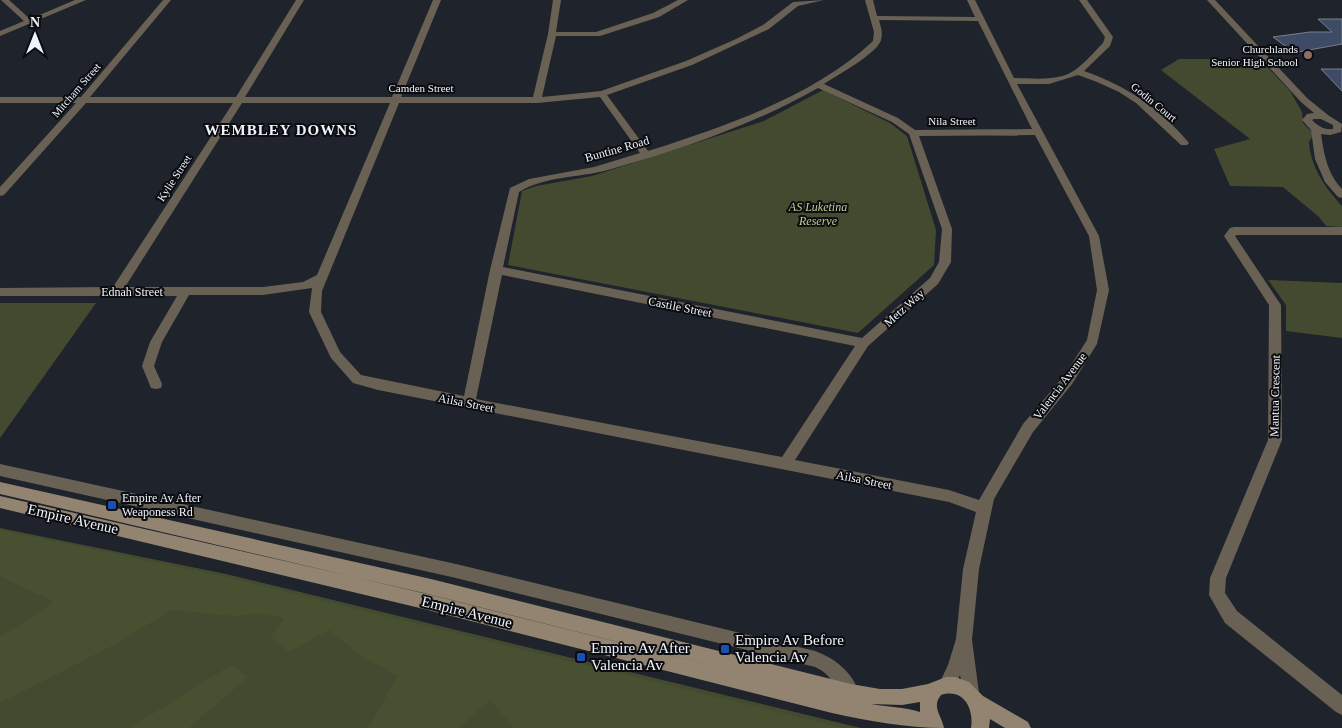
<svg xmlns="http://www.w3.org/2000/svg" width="1342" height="728" font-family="Georgia,serif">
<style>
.green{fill:#434a2f}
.forest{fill:#485032}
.building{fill:#3e4b66;stroke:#797f8a}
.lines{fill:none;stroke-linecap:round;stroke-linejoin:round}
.minor{fill:#6a6155;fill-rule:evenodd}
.tertiary{fill:#6a6155;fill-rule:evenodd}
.secondary{fill:#938471;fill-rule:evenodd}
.education-dot{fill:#8d6e63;stroke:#0a0c10;stroke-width:2}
.transit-dot{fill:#1a4fb4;stroke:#0a0c10;stroke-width:2}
.labels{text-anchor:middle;stroke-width:4;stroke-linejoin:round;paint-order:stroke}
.far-poi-label{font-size:11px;fill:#f0f3fa;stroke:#0a0c10;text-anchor:end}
.far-street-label{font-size:11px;fill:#f0f3fa;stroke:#0a0c10}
.street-label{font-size:12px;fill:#f0f3fa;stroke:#0a0c10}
.park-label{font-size:12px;font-style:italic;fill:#bfce94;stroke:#0a0c10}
.poi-label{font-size:12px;fill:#f0f3fa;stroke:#0a0c10;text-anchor:start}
.far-district-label{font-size:15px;font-weight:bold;letter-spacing:1px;fill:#f0f3fa;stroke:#0a0c10}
.near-street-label{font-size:15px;fill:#f0f3fa;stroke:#0a0c10}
.near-poi-label{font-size:15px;fill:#f0f3fa;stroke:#0a0c10;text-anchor:start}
</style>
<rect width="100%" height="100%" fill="#1e232c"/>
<!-- green -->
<g class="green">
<path d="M1179,59h81l30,32 12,21 1,11 9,9v5l-3,5c2,26 16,45 33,64v21l-16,-1 -7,-9 -36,-30 -53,-1 -16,-37 36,-10 -89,-69z"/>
<path d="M823,90l67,33 17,13 29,94 -2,35 -76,68 -350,-68 14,-74 14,-5 56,-10 172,-55z"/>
<path d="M1268,280l74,3v55l-56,-7v-26z"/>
<path d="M0,303h96l-96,135z"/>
<path d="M0,528l226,46 635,154h-861z"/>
</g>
<!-- forest -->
<g class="forest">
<path d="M0,530l222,46 622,152h-330l-24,-28 -31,28h-93l5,-4 26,-48 -38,-22 -30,-24 -40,22 -19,-14 14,-19 -21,-6 -28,3 -63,-6 -62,37 -110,56v-66l54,-35 -54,-26z"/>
<path d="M231,665l17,12 -59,51h-59z"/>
</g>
<!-- building -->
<g class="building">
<path d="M1318,19h24v25l-44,8 -10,-4 -15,-11 37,-5h22z"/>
<path d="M1321,69h21v22z"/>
</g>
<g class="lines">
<!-- minor -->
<g class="minor">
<path d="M1,0h8l21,19 45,-19h11l-86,36v-5l24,-10z"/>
<path d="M163,0h8l-81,97h146l60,-97h8l-59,97h147l41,-97h8l-40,97h132l15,-63 5,-34h8l-5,32h40l57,-19 25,-13h10l-29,17 -59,19h-44l-14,61 59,-6 85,-30 50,-22 27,-14 30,-23 31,-2 -26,6 -29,23 -77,36 -85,30 41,56c75,-24 167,-55 225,-110l1,-9 -9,-32h8l4,16 98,1 -8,-17h8l39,78c19,0 44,4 61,-8 10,-7 19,-18 28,-27l2,-6 -26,-37h8l26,37 -3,9 -26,25c41,14 77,38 105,72l-2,2h-6l-45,-42 -17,-11 -22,-10 -19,-7 -29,9h-32l82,152 10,54 -12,54 -25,40 -39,48 -39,67 -15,70 -7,71 7,53 -2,6 -6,2 -6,-2 -5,-24 -7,15 -6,2 -6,-2 -2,-6 9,-19 8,-26 7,-70 13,-57 -27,-10 -571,-112 -25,-7 -22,-25 -22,-46 3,-24 -49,7h-74l-27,47 -8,24 8,18 -1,4 -5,1 -5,-1 -9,-22 8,-24 27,-46h-177v-8l113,-1 120,-184h-147l-82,92 -4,1v-9l76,-84h-76v-6h81zM879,20l99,1 54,108 -117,1 -17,-12 -74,-34c12,-8 54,-31 57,-44 2,-7 0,-13 -2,-20zM818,88l74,34 17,12 33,95 -3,33 -9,16 -68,60 -359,-71 16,-75c26,-16 59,-14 89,-22 71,-20 145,-45 210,-82zM600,97l40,56 -46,14 -65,12 -19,9 -20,82 -26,126 -103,-21 -21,-23 -19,-40 1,-21 77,-188h138zM242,103h148l-73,172 -14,7 -40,5h-138zM1035,135l54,101 8,54 -10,50 -23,36 -41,48 -44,76 -30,-10 -154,-30 73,-114 70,-62 13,-22 1,-33 -33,-93zM502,275l353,71 -73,111 -306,-58z"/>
<path d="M1234,227h108v8h-105l-2,1 46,69 1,135 -56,138 -1,15 12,18 105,84v20l-6,-3 -111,-89 -16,-28 1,-17 58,-138 1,-135 -45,-69 6,-8z"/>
<path d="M0,464l456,100 359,87c21,8 36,20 44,41l-2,6 -6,2c-13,-5 -17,-25 -36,-33l-359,-89 -456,-102z"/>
</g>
<!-- tertiary -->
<path class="tertiary" d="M1207,0h8l92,98 21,17 14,9 -1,8 -11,3 -9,-1c3,20 6,39 21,55v9l-4,-1 -13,-15 -10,-23 -4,-29 -9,-10 5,-6 7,-1 -13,-11zM1314,119h7l12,6v4c-9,1 -15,-3 -21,-9z"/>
<!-- secondary -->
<path class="secondary" d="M0,482l431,97 420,105 29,5h22l26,-5 18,-7h9l14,5 14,14 45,26 3,6h-26l-15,-9 -1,9h-18c3,-19 -7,-40 -30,-33 -10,12 1,21 3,33 -38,0 -75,-7 -112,-15l-408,-104 -424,-101v-12l424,97 313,79 -306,-77 -431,-101zM920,702v10c-16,-5 -33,-5 -49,-8l31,1z"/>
</g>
<!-- markers -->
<circle class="education-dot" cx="1308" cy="55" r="5"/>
<g class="transit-dot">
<rect x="107" y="500" width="10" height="10" rx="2.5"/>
<rect x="720" y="644" width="10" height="10" rx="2.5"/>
<rect x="576" y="652" width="10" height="10" rx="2.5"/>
</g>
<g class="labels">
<!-- far-poi labels -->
<g class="far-poi-label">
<text x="1298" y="53">Churchlands<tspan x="1298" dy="13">Senior High School</tspan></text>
</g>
<!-- far-street labels -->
<g class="far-street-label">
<text x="421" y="92">Camden Street</text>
<text transform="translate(76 90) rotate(-49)" y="4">Mitcham Street</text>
<text transform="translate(1154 102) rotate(39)" y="4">Godin Court</text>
<text x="952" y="125">Nila Street</text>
<text transform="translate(174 178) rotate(-57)" y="4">Kylie Street</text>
</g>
<!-- street labels -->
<g class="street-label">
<text transform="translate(617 149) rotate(-16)" y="4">Buntine Road</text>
<text x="132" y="296">Ednah Street</text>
<text transform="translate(680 307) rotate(11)" y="4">Castile Street</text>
<text transform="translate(904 308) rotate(-42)" y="4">Metz Way</text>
<text transform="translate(1060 386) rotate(-53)" y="4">Valencia Avenue</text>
<text transform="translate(1275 396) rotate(-89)" y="4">Mantua Crescent</text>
<text transform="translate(466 403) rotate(11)" y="4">Ailsa Street</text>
<text transform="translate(864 480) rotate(11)" y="4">Ailsa Street</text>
</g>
<!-- park labels -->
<g class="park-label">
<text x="818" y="211">AS Luketina<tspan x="818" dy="14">Reserve</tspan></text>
</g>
<!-- poi labels -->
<g class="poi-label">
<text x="122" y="502">Empire Av After<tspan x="122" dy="14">Weaponess Rd</tspan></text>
</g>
<!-- far-district labels -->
<g class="far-district-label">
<text x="281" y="135">WEMBLEY DOWNS</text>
</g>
<!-- near-street labels -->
<g class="near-street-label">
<text transform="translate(73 519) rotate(13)" y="5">Empire Avenue</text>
<text transform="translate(467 612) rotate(14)" y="5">Empire Avenue</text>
</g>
<!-- near-poi labels -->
<g class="near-poi-label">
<text x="735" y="645">Empire Av Before<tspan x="735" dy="17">Valencia Av</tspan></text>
<text x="591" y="653">Empire Av After<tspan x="591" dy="17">Valencia Av</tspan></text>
</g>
</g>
<!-- north arrow -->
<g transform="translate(35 35)" stroke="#0a0c10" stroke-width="4" paint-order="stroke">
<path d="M0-4L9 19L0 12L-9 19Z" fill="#f0f3fa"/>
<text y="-8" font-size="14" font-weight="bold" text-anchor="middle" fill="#f0f3fa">N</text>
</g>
</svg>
